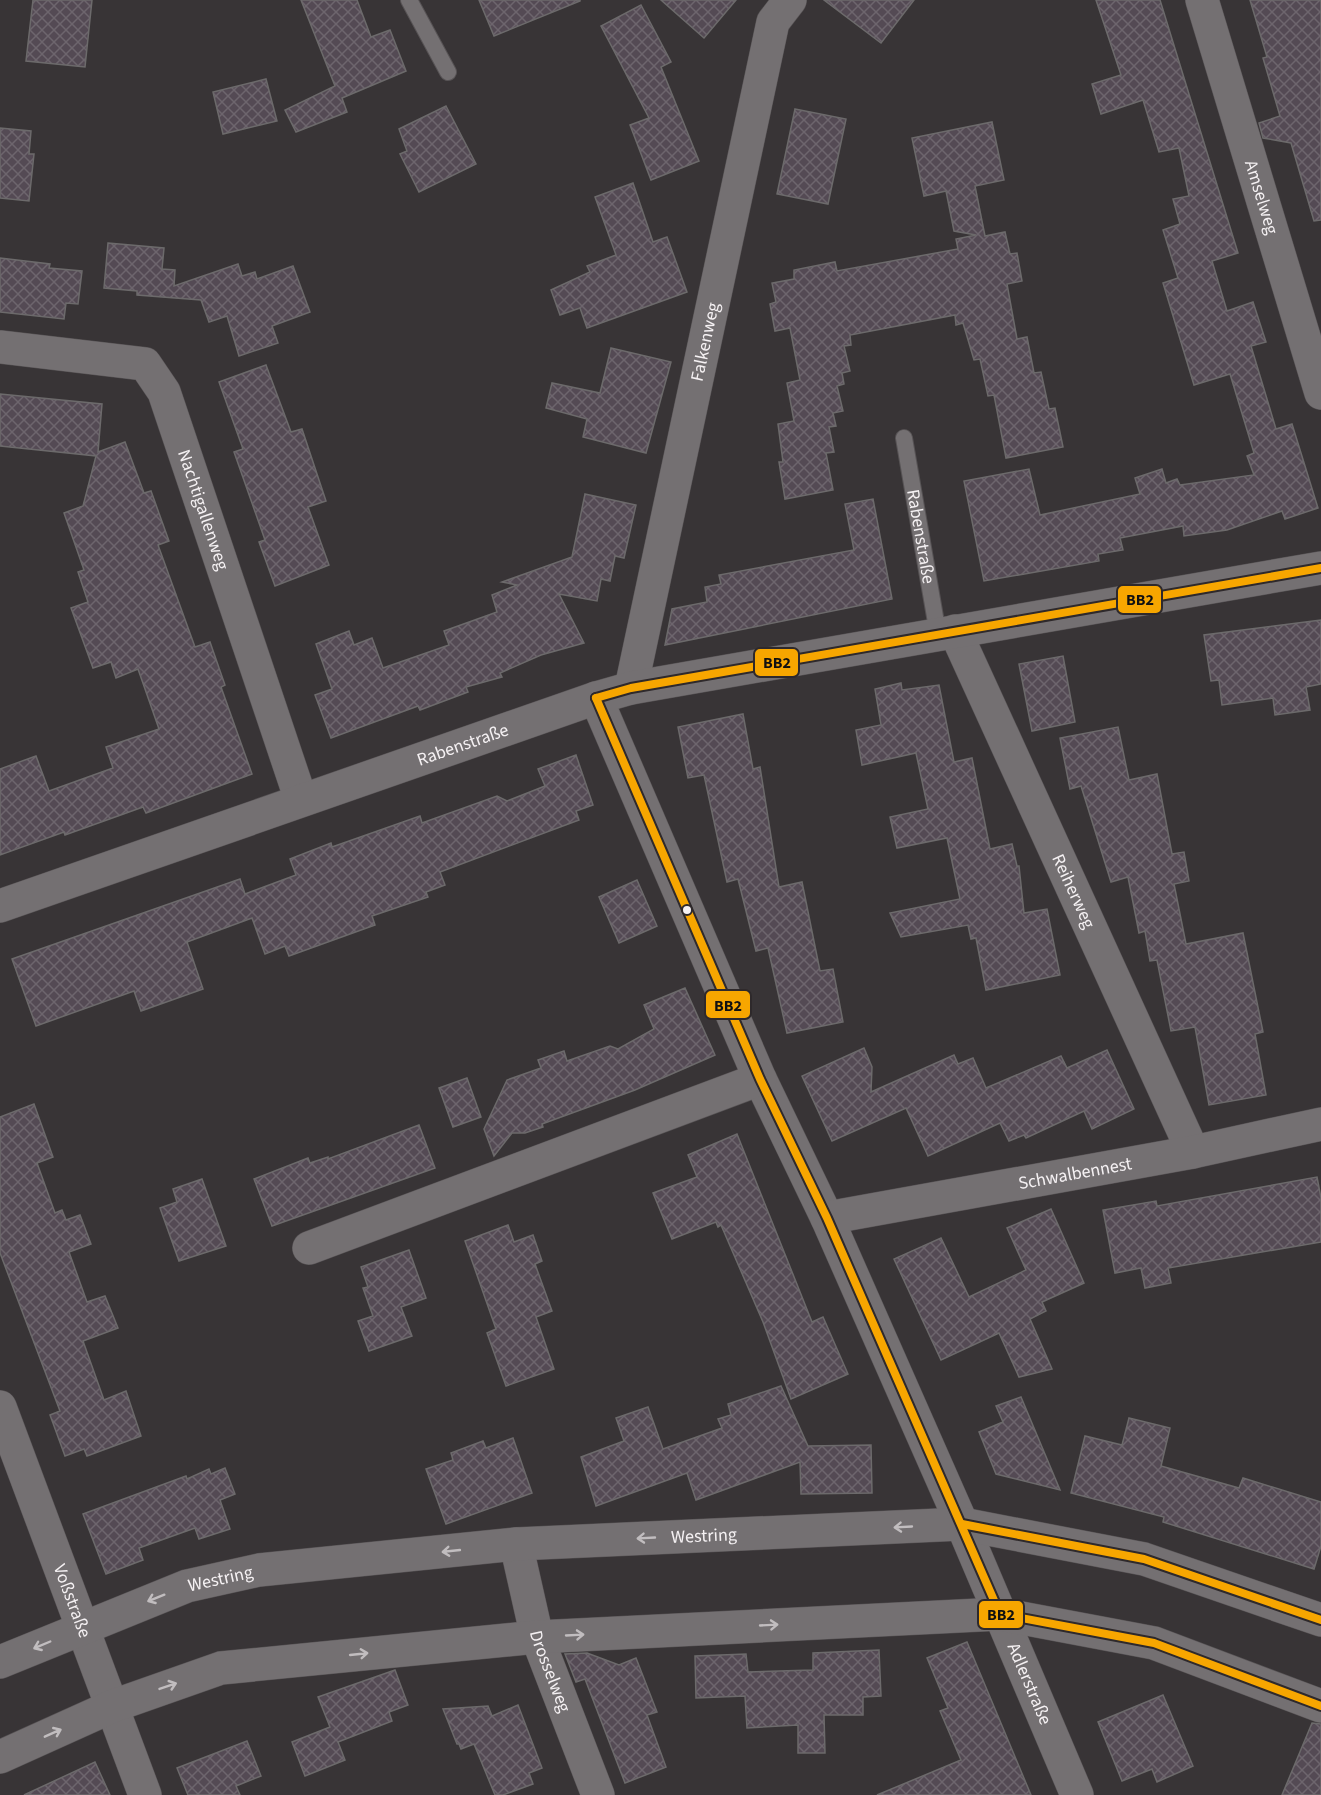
<svg xmlns="http://www.w3.org/2000/svg" width="1321" height="1795" font-family="'Source Sans 3',sans-serif">
<style>
.building{fill:url(#building-cross-hatch);stroke:#6c6a6b;stroke-width:1.5}
.lines{fill:none;stroke-linecap:round;stroke-linejoin:round}
.lane-casing{stroke:#575355;stroke-width:18}
.street-casing{stroke:#575355;stroke-width:34}
.lane{stroke:#747072;stroke-width:16}
.street{stroke:#747072;stroke-width:33}
.bus-1-casing{stroke:#2e292b;stroke-width:12}
.bus-1{stroke:#f7a600;stroke-width:8}
.oneway{stroke:#c1bdbf}
.bus-dot{fill:#f5f1f3;stroke:#2e292b;stroke-width:2}
.labels{text-anchor:middle;stroke-width:4.5;stroke-linejoin:round;paint-order:stroke}
.street-label{font-size:18px;fill:#f5f1f3;stroke:#2e292b}
.line-badge{stroke:#2e292b;stroke-width:2}
.pale-badge-label{font-size:16px;text-anchor:middle;font-weight:bold;fill:#111}
</style>
<defs>
<pattern id="building-cross-hatch" width="8" height="8" patternUnits="userSpaceOnUse" patternTransform="scale(1.5)"><rect width="8" height="8" fill="#544a54"/><path d="M0 0l8 8M0 8l8-8" fill="none" stroke="#6d656d"/></pattern>
</defs>
<rect width="100%" height="100%" fill="#383436"/>
<!-- building -->
<g class="building">
<path d="M33,0h59l-7,67 -59,-6z"/>
<path d="M301,0h56l14,37 19,-7 16,41 -64,27 5,14 -51,20 -11,-22 50,-24z"/>
<path d="M479,0h101v1l-86,35z"/>
<path d="M661,0h75l-32,38z"/>
<path d="M824,0h90l-33,43z"/>
<path d="M1096,0h64l78,253 -26,8 15,50 26,-9 13,40 -15,4 25,83 16,-5 26,84 -33,11 -3,-8 -55,19 -43,6 -1,-10 -63,12 3,12 -25,4 1,7 -115,20 -20,-100 65,-12 11,46 100,-21 -5,-16 27,-9 4,14 11,-4 3,6 74,-10 -7,-19 7,-3 -24,-79 -36,11 -31,-102 15,-5 -15,-48 17,-6 -7,-25 16,-3 -10,-48 -20,4 -16,-52 -42,14 -9,-30 29,-9z"/>
<path d="M1250,0h71v220l-7,1 -23,-78 -28,-5 -4,-15 21,-7 -17,-58 4,-1z"/>
<path d="M641,5l30,57 -10,5 38,94 -48,19 -21,-55 19,-7 -48,-92z"/>
<path d="M266,79l11,42 -54,13 -10,-42z"/>
<path d="M446,106l30,58 -57,28 -19,-38 7,-3 -8,-22z"/>
<path d="M795,109l51,10 -18,85 -51,-10z"/>
<path d="M992,122l12,58 -29,6 10,50 20,-4 5,22 7,-1 5,28 -15,3 10,55 10,-2 7,36 7,-1 8,37 6,-1 8,39 -57,11 -12,-63 -6,1 -8,-37 -6,1 -11,-37 -7,2 -1,-10 -105,20 1,10 -7,1 6,25 -8,2 2,11 -7,2 6,25 -10,2 3,13 -7,1 5,25 -8,1 7,37 -48,9 -6,-37h4l-5,-38 16,-3 -7,-38 13,-3 -10,-52 -15,3 -5,-27 6,-2 -4,-19 22,-4v-9l41,-8 2,9 121,-22 -2,-10 20,-4 -22,-4 -8,-40 -22,5 -12,-58z"/>
<path d="M0,128l31,3 -2,23h5l-5,47 -29,-3z"/>
<path d="M633,183l20,59 14,-5 20,55 -100,36 -7,-20 -20,7 -9,-25 39,-18 -3,-6 29,-11 -21,-58z"/>
<path d="M108,243l56,5 -2,21 13,1 -1,16 64,-22 4,12 13,-4 2,7 36,-13 17,46 -38,14 6,17 -39,13 -12,-40 -18,6 -8,-22 -64,-5v-4l-33,-3z"/>
<path d="M0,258l50,6 -1,4 33,3 -4,33 -12,-1 -2,16 -64,-7z"/>
<path d="M611,348l60,14 -25,91 -63,-16 4,-18 -41,-11 6,-25 48,10z"/>
<path d="M266,365l25,67 11,-3 24,72 -18,6 21,58 -54,21 -16,-44 6,-2 -31,-88 9,-3 -24,-67z"/>
<path d="M0,394l102,10 -4,48 27,-10 19,51 7,-2 18,50 -11,4 37,102 15,-5 15,43 -4,2 31,87 -106,39 -3,-6 -78,28 -1,-3 -64,23v-86l36,-13 13,35 64,-23 -7,-21 53,-18 -21,-60 -22,9 -5,-16 -18,6 -22,-60 17,-6 -10,-30 6,-2 -20,-57 19,-7 13,-50 -96,-10z"/>
<path d="M585,494l51,11 -12,53 -9,-2 -5,25 -9,-2 -4,22 -38,-7 25,49 -43,12 -41,18 2,4 -36,10 2,5 -48,18 -2,-4 -87,32 -16,-43 17,-6 -16,-45 33,-13 5,14 18,-7 11,30 66,-23 -5,-14 53,-19 -5,-17 25,-10 -15,-3 70,-25z"/>
<path d="M873,499l19,100 -227,46 7,-36 35,-7 -2,-15 16,-3 -2,-9 135,-25 -9,-46z"/>
<path d="M1321,620v64l-15,3 4,23 -35,5 -2,-17 -51,7 -3,-25 -8,1 -7,-46z"/>
<path d="M1063,656l12,66 -43,9 -13,-67z"/>
<path d="M901,683l1,7 37,-5 15,77 18,-4 18,91 22,-5 5,22h2l5,47 23,-4 13,66 -74,15 -10,-52 -5,1 -3,-14 -67,12 -11,-24 70,-14 -13,-61 -50,10 -7,-31 38,-8 -12,-56 -54,12 -6,-35 25,-5 -6,-36z"/>
<path d="M743,714l10,55 7,-2 19,120 23,-5 18,89 13,-2 10,53 -56,11 -19,-85 -12,3 -18,-72 -11,3 -23,-107 -16,3 -10,-51z"/>
<path d="M1118,727l11,53 28,-6 15,80 12,-2 5,29 -15,3 12,60 57,-11 20,99 -8,2 11,61 -57,10 -14,-78 -24,4 -14,-71 -7,1 -5,-30 -6,2 -11,-56 -17,5 -30,-96 -11,3 -10,-51z"/>
<path d="M576,755l17,50 -17,6 3,9 -139,52 5,13 -19,7 2,5 -56,19 3,9 -86,31 -4,-10 -20,8 -13,-36 -65,24 16,47 -62,22 -7,-20 -98,35 -24,-67 228,-80 5,15 51,-19 -6,-16 41,-16 1,4 88,-31 2,7 75,-27 10,5 38,-15 -7,-17z"/>
<path d="M637,880l20,46 -38,17 -20,-46z"/>
<path d="M685,988l30,67 -80,35 -93,34 1,3 -18,6h-13l-18,23 -10,-27 23,-49 34,-12 -3,-8 26,-9 3,10 43,-15 8,3 36,-20 -10,-24z"/>
<path d="M864,1048l8,19 -1,25 83,-37 4,9 15,-6 13,30 75,-32 6,12 40,-18 27,59 -42,20 -8,-18 -58,27 -2,-3 -15,6 -9,-18 -72,33 -22,-48 -74,33 -30,-65z"/>
<path d="M467,1078l14,39 -28,10 -14,-39z"/>
<path d="M34,1104l19,53 -16,6 18,50 7,-3 4,10 14,-5 11,29 -22,8 18,50 18,-6 13,32 -35,13 21,59 22,-9 15,45 -54,20 -3,-7 -19,7 -15,-41 10,-4 -60,-158v-136z"/>
<path d="M419,1125l16,43 -163,58 -18,-47 54,-21 2,5 18,-6v2z"/>
<path d="M737,1134l75,188 11,-5 25,57 -57,25 -28,-77 -42,-97 -3,2 -2,-5 -44,17 -19,-46 44,-16 -9,-22z"/>
<path d="M1317,1177l4,21v44l-153,26 3,15 -26,5 -4,-20 -26,5 -12,-63 53,-9 1,5z"/>
<path d="M202,1179l24,67 -47,15 -19,-53 17,-6 -4,-13z"/>
<path d="M1051,1209l33,74 -42,19 4,9 -16,8 22,50 -33,8 -20,-44 -58,27 -47,-101 47,-21 28,59 57,-27 -19,-42z"/>
<path d="M508,1225l6,17 19,-7 9,26 -7,3 17,47 -16,6 18,52 -48,17 -19,-53 9,-4 -31,-88z"/>
<path d="M409,1250l17,48 -25,9 11,29 -43,15 -11,-30 15,-5 -10,-28 5,-1 -7,-20z"/>
<path d="M781,1386l27,60 63,-1 1,48 -71,1 -1,-32 -104,38 -9,-27 -91,33 -15,-49 43,-16 -8,-23 32,-11 15,42 59,-21 -4,-9 13,-4 -3,-11z"/>
<path d="M1021,1397l39,93 -64,-16 -17,-42 24,-10 -7,-16z"/>
<path d="M1129,1418l41,10 -9,38 78,22 4,-10 78,24v44l-7,23 -151,-47 1,-5 -93,-24 14,-57 37,9z"/>
<path d="M513,1438l19,55 -86,31 -20,-55 27,-9 -2,-7 32,-12 3,7z"/>
<path d="M225,1468l10,26 -15,6 10,29 -31,10 -4,-11 -56,20 4,12 -37,14 -23,-60 103,-38 1,3 22,-10 2,5z"/>
<path d="M967,1642l64,153h-154l84,-35 -21,-49 8,-3 -21,-50z"/>
<path d="M879,1650l2,46 -18,1v18h-39l1,38h-27v-28l-51,3 -2,-32 -49,2 -1,-42 51,-2 2,18 65,-2v-17z"/>
<path d="M587,1653l32,12 17,-7 21,54 -10,3 19,52 -41,16 -40,-104 -9,3 -11,-28z"/>
<path d="M395,1670l13,35 -19,7 3,9 -54,21 7,18 -40,16 -13,-34 38,-15 -12,-30z"/>
<path d="M1163,1695l30,71 -36,16 -5,-13 -30,12 -24,-59z"/>
<path d="M518,1705l24,63 -13,5 4,11 -30,11h-8l-21,-51 -13,5 -2,-5h-2l-14,-35 45,-3 4,10z"/>
<path d="M1312,1723l9,1v71h-39z"/>
<path d="M247,1741l14,35 -25,10 4,9h-52l-11,-27z"/>
<path d="M95,1762l15,33h-86z"/>
</g>
<g class="lines">
<defs>
<g id="lane">
<path d="M409,0l39,72"/>
<path id="s1" d="M904,438l34,196"/>
</g>
<g id="street">
<path id="s2" d="M1202,0l119,393"/>
<path id="s3" d="M0,347l145,17 19,28 137,408"/>
<path id="s4" d="M955,631l238,521"/>
<path id="s5" d="M631,688l142,-666 17,-22"/>
<path id="s6" d="M596,698l164,381 67,139 135,306 115,271"/>
<path id="s7" d="M0,906l596,-208 35,-10 690,-120"/>
<path id="s8" d="M827,1218l366,-66 128,-28"/>
<path d="M309,1248l451,-169"/>
<path id="s9" d="M0,1407l145,388"/>
<path id="s10" d="M516,1544l21,93 61,158"/>
<path id="s11" d="M0,1662l187,-76 72,-16 257,-26 446,-20 182,35 177,61"/>
<path d="M0,1757l113,-51 108,-38 316,-31 463,-23 154,29 167,63"/>
</g>
</defs>
<!-- lane casing -->
<use href="#lane" class="lane-casing"/>
<!-- street casing -->
<use href="#street" class="street-casing"/>
<!-- lane -->
<use href="#lane" class="lane"/>
<!-- street -->
<use href="#street" class="street"/>
<defs>
<g id="bus-1">
<path d="M596,698l164,381 67,139 173,396 154,29 167,63"/>
<path d="M596,698l35,-10 690,-120"/>
<path d="M962,1524l182,35 177,61"/>
</g>
</defs>
<!-- bus-1 casing -->
<use href="#bus-1" class="bus-1-casing"/>
<!-- bus-1 -->
<use href="#bus-1" class="bus-1"/>
</g>
<!-- one-way arrows -->
<defs><path id="oneway-shaft" d="M-6 0H5M1.5-3L5.5 0L1.5 3" fill="none" stroke-width="1.6" stroke-linecap="round" stroke-linejoin="round" transform="scale(1.5)"/></defs>
<g class="oneway">
<use href="#oneway-shaft" transform="translate(903 1527) rotate(177)"/>
<use href="#oneway-shaft" transform="translate(646 1538) rotate(177)"/>
<use href="#oneway-shaft" transform="translate(451 1551) rotate(174)"/>
<use href="#oneway-shaft" transform="translate(156 1598) rotate(158)"/>
<use href="#oneway-shaft" transform="translate(769 1625) rotate(-3)"/>
<use href="#oneway-shaft" transform="translate(575 1635) rotate(-3)"/>
<use href="#oneway-shaft" transform="translate(42 1645) rotate(157)"/>
<use href="#oneway-shaft" transform="translate(359 1654) rotate(-6)"/>
<use href="#oneway-shaft" transform="translate(168 1686) rotate(-19)"/>
<use href="#oneway-shaft" transform="translate(53 1733) rotate(-24)"/>
</g>
<!-- markers -->
<circle class="bus-dot" cx="687" cy="910" r="5"/>
<g class="labels">
<!-- street labels -->
<g class="street-label">
<text dy="6" stroke="none"><textPath href="#s2" startOffset="206">Amselweg</textPath></text>
<text dy="6" stroke="none"><textPath href="#s5" startOffset="354">Falkenweg</textPath></text>
<text dy="6" stroke="none"><textPath href="#s3" startOffset="304">Nachtigallenweg</textPath></text>
<text dy="6" stroke="none"><textPath href="#s1" startOffset="100">Rabenstraße</textPath></text>
<text dy="6" stroke="none"><textPath href="#s7" startOffset="490">Rabenstraße</textPath></text>
<text dy="6" stroke="none"><textPath href="#s4" startOffset="286">Reiherweg</textPath></text>
<text dy="6" stroke="none"><textPath href="#s8" startOffset="252">Schwalbennest</textPath></text>
<text dy="6" stroke="none"><textPath href="#s11" startOffset="722">Westring</textPath></text>
<text dy="6" stroke="none"><textPath href="#s11" startOffset="236">Westring</textPath></text>
<text dy="6" stroke="none"><textPath href="#s9" startOffset="207">Voßstraße</textPath></text>
<text dy="6" stroke="none"><textPath href="#s10" startOffset="132">Drosselweg</textPath></text>
<text dy="6" stroke="none"><textPath href="#s6" startOffset="1077">Adlerstraße</textPath></text>
</g>
</g>
<g class="line-badge">
<rect x="1117" y="585" width="45" height="29" rx="6" fill="#f7a600"/>
<rect x="754" y="648" width="45" height="29" rx="6" fill="#f7a600"/>
<rect x="705" y="990" width="46" height="29" rx="6" fill="#f7a600"/>
<rect x="978" y="1600" width="46" height="29" rx="6" fill="#f7a600"/>
</g>
<g class="pale-badge-label">
<text x="1140" y="605">BB2</text>
<text x="777" y="668">BB2</text>
<text x="728" y="1011">BB2</text>
<text x="1001" y="1620">BB2</text>
</g>
</svg>
